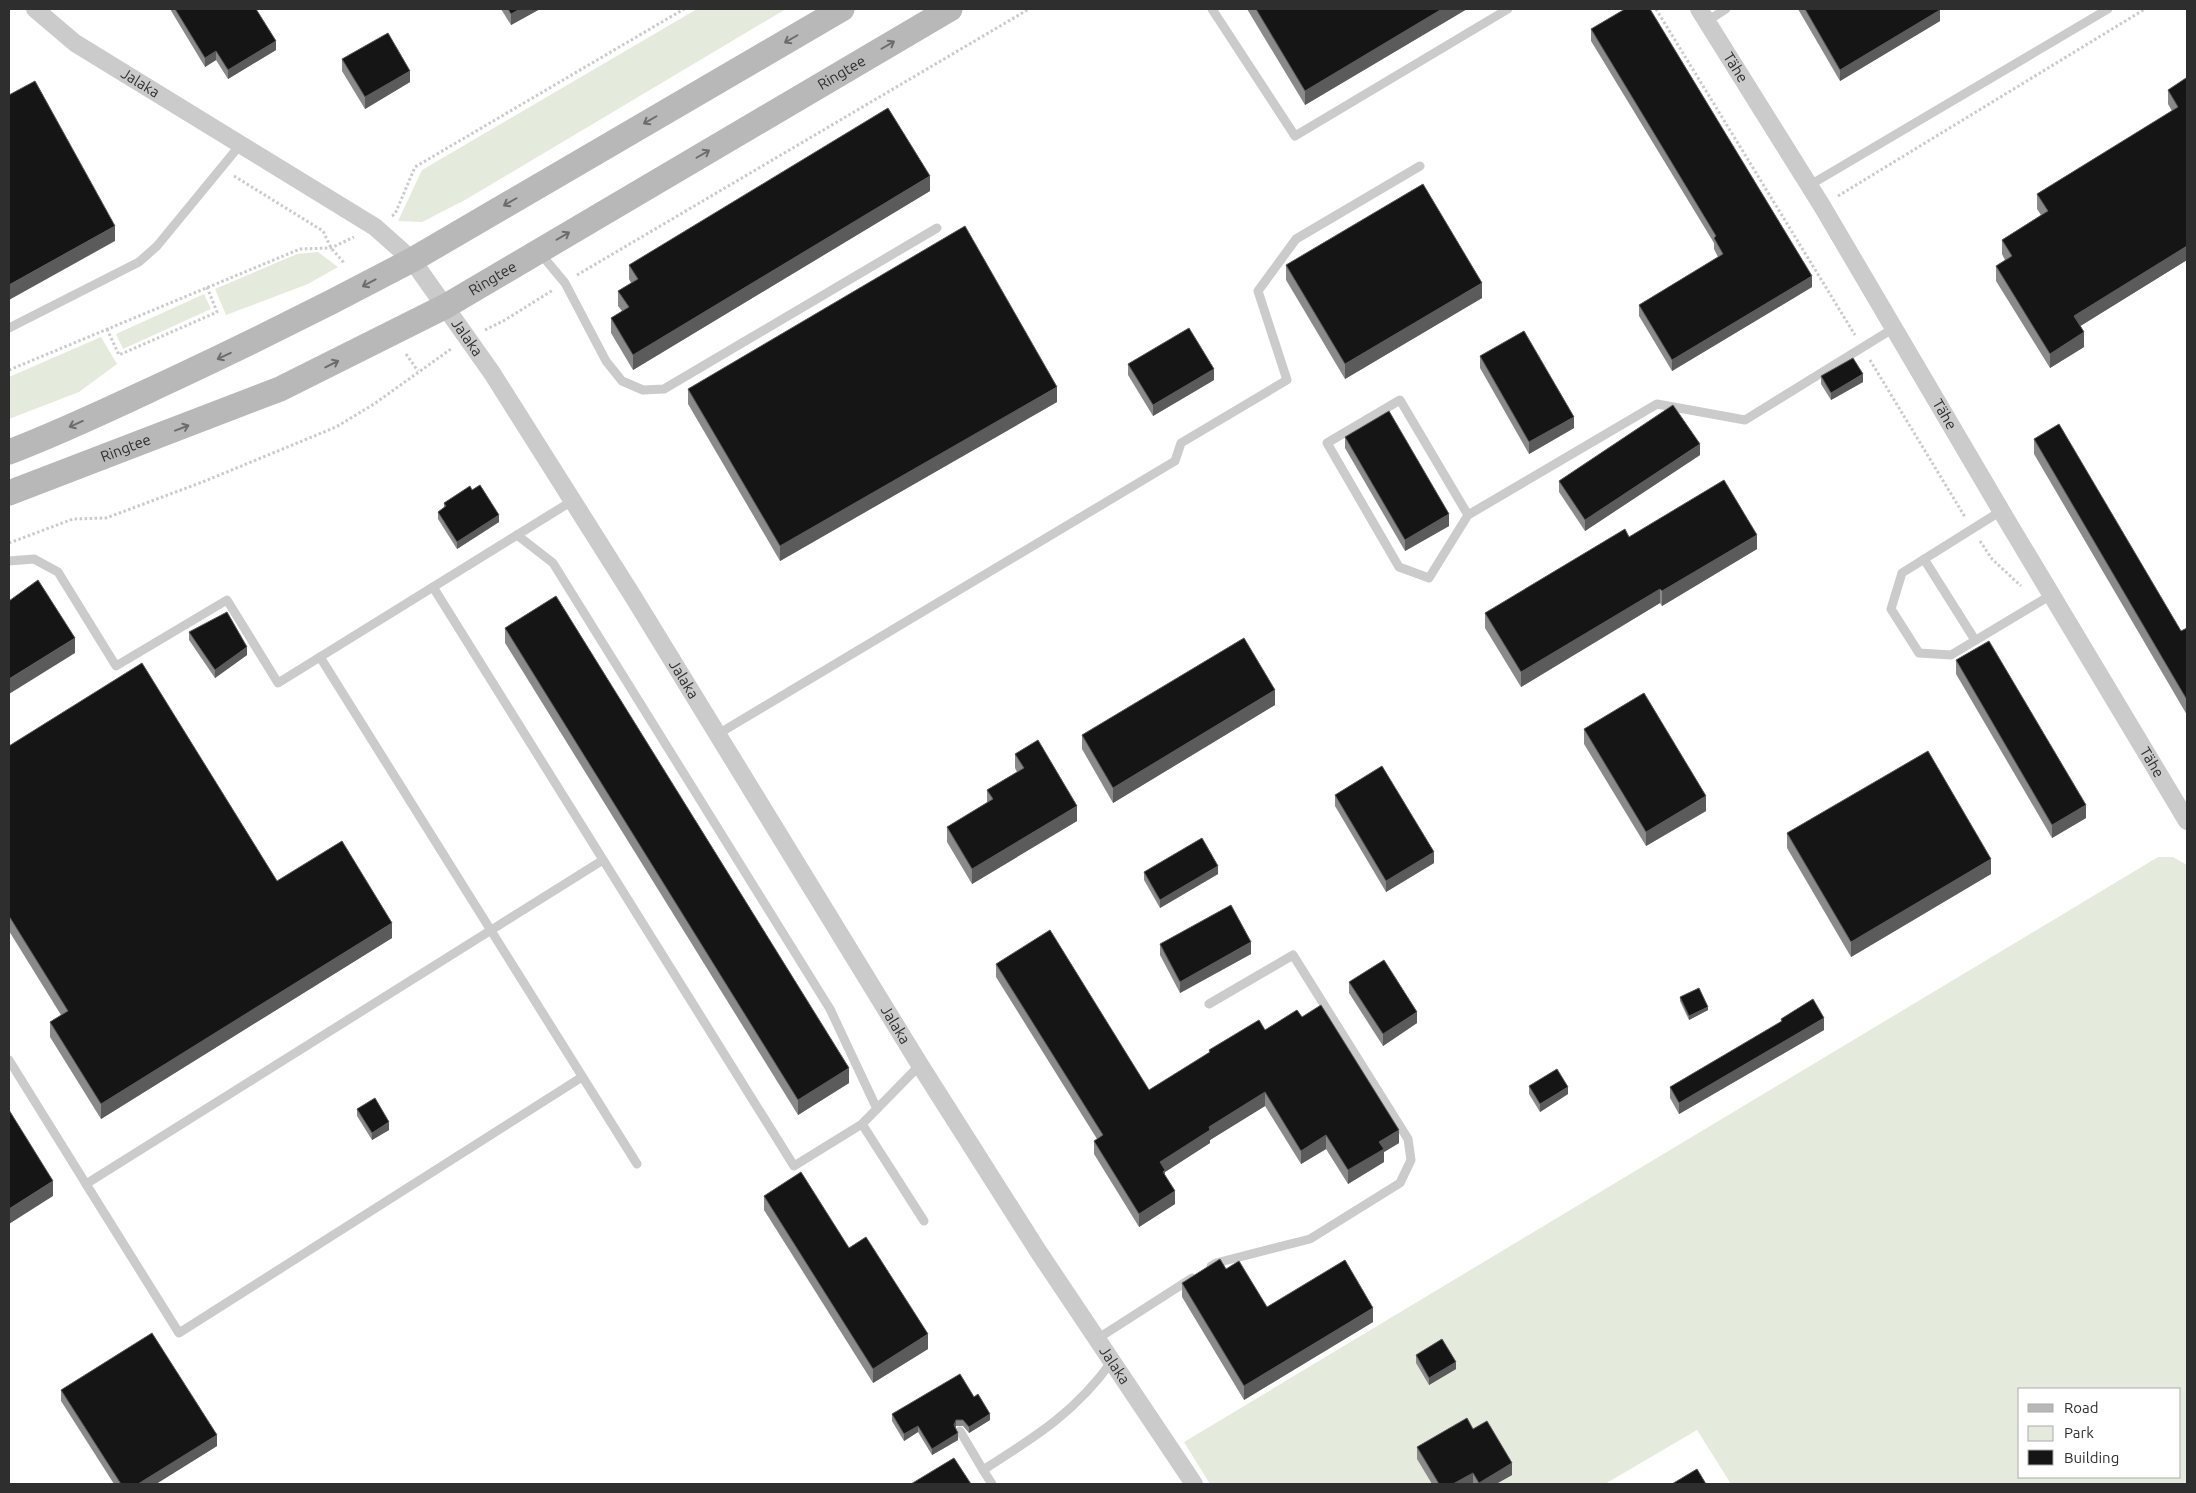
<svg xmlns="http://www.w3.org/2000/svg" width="2196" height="1493" font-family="Ubuntu,sans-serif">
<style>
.green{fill:#e4ebdc;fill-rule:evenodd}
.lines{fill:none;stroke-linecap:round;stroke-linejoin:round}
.path{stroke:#cbcbcb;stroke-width:3;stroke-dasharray:2.5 2.5;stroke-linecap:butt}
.lane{stroke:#cbcbcb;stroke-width:9}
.street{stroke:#cbcbcb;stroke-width:18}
.secondary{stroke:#b8b8b8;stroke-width:25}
.wall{fill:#8a8a8a}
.shaded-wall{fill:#5b5b5b}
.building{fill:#151515;stroke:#5b5b5b}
.oneway{stroke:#6c6c6c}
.labels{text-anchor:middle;stroke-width:5;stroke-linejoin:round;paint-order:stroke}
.street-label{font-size:15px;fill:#2e2e2e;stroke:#fff}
</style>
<rect width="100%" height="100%" fill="#fff"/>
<!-- green -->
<g class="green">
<path d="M697,9h89l-321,191 -43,22 -24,-1 24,-51z"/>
<path d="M318,252l20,15 -30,17 -82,31 -11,-26 82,-35z"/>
<path d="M204,294l7,15 -88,40 -7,-15z"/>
<path d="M101,337l16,27 -38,28 -70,27v-42z"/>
<path d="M2158,857h15l14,8v619h-456l-34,-54 -92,54h-395l-26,-42zM2020,1389h160v88h-160z"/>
</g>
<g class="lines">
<!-- path -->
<g class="path">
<path d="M1656,9l199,326"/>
<path d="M234,176l89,55 8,17 14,16"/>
<path d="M1838,196l307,-187"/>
<path d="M392,216l3,-2 20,-47 269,-158"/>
<path d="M577,275l452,-266"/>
<path d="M107,329l12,26 98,-43 -10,-25"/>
<path d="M485,330l20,-10 48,-30"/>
<path d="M406,354l12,17"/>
<path d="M1870,360l95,157"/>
<path d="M9,370l291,-121 31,-1 23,-11"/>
<path d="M1980,541l12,18 29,27"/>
<path d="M9,543l64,-24 33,-1 99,-37 131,-54 38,-23 77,-55"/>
</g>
<!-- lane -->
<g class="lane">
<path d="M1212,9l83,127 213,-127"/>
<path d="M1707,21l19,-12"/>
<path d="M1810,185l298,-176"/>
<path d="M540,253l25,30 41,78 16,20 21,9 21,-1 273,-161"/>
<path d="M9,328l130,-66 18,-16 83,-101"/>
<path d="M2001,511l-99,62 -11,36 28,44 32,2 100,-60"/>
<path d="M1468,515l-39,63 -30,-11 -72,-124 73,-43 68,115 189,-111 88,16 149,-92"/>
<path d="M517,535l36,28 277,446 47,100"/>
<path d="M1924,559l51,81"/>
<path d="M9,561l25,-2 24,13 58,94 111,-66 51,83 294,-182"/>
<path d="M433,587l361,579 68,-42 58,-59"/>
<path d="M320,657l317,507"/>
<path d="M718,734l457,-273 6,-18 106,-63 -29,-89 38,-52 124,-73"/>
<path d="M1209,1004l84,-49 115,184 3,21 -11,23 -90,56 -94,24 -5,3"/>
<path d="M9,1060l77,124 517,-324"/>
<path d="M862,1124l62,97"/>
<path d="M86,1184l93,149 403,-256"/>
<path d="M1097,1339l95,-61"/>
<path d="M960,1431l23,39c52,-33 93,-58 129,-109"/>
<path d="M983,1470l9,14"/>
</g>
<!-- street -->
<g class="street">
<path id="s1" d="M35,9l40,34 300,184 37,33 80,113 142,225 286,467 118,186 156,233"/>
<path id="s2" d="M1699,9l123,197 184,313 181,302"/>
</g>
<!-- secondary -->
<g class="secondary">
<path d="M9,452c58,-22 113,-49 169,-75 79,-37 157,-76 234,-117l430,-251"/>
<path id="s3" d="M9,493l271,-104 166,-83 504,-297"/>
</g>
</g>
<!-- wall -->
<g class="wall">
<path d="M170,9h86l20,41 -48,29 -12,-19 -11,7z"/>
<path d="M501,9h39l-29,16z"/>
<path d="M1247,9h220l-162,96z"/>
<path d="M1798,9h141l1,12 -100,60z"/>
<path d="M1591,29l221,258 -140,84 -33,-55v-11l79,-48 -4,-8v-6l-123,-202z"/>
<path d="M342,59l68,23 -45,27 -23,-38z"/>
<path d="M2187,80v180l-107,66 4,21 -34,21 -54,-87v-15l9,-6 -3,-6v-14l39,-25 -4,-6v-15l135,-83 -4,-7v-14z"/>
<path d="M930,191l-297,179 -22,-37v-15l11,-7 -4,-5v-15l13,-8 -2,-4v-14z"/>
<path d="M1286,265l196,33 -137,81 -59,-99z"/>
<path d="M1480,356l94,72 -45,26 -49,-86z"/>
<path d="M1128,364l86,16 -61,36 -25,-41z"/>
<path d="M1821,376l42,6 -32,18 -10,-16z"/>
<path d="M688,389l369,13 -277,159 -92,-157z"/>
<path d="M1345,437l104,89 -44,25 -60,-103z"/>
<path d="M2034,439l147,192 6,-3v87l-153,-261z"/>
<path d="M1700,455l-115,76 -26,-39v-11z"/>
<path d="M472,490l27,32 -42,27 -19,-30v-7l6,-4v-5z"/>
<path d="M1629,537l128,12 -95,57 -2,-3 -139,84 -36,-59v-15z"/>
<path d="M505,628l344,455 -51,32 -293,-472z"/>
<path d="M189,632l58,23 -32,23 -26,-38z"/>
<path d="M1956,660l130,158 -34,20 -96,-164z"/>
<path d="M1275,705l-162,98 -31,-54v-14z"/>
<path d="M1584,729l122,82 -60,35 -62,-102z"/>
<path d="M9,746l268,135 115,57 -291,181 -51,-82v-15l11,-7 -52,-84z"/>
<path d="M1015,754l62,67 -105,63 -25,-42v-15l40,-24v-13l30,-18 -2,-4z"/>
<path d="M1335,795l99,68 -48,29 -51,-86z"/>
<path d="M1787,833l204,41 -140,83 -64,-109z"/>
<path d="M1144,872l74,2 -58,34 -16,-28z"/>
<path d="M1160,944l91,10 -71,39 -20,-38z"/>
<path d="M996,964l153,126 60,-37v-3l93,-33 97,126 -15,9v10l-36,22 -22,-35 -25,15 -36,-58 -55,34v3l-45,29v3l10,29 -36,23 -45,-73v-13l3,-2 -101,-162z"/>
<path d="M1349,982l68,41 -34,23 -34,-53z"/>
<path d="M1680,997l28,13 -19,10 -9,-19z"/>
<path d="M1781,1019l43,11 -145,84 -9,-16v-11l111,-65z"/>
<path d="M1529,1086l39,8 -28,18 -11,-18z"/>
<path d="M357,1109l32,21 -17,10 -15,-24z"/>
<path d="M764,1196l85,52 79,101 -55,34 -109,-173z"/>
<path d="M1226,1269l41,38 106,15 -129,78 -62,-103v-14z"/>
<path d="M1416,1355l40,14 -27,16 -13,-22z"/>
<path d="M61,1390l156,56 -61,38h-42l-53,-83z"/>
<path d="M974,1397l16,23 -21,13 -6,-7h-7l-1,2 3,12 -26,15 -14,-23 -14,9 -12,-20v-7z"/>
<path d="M1473,1429l39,46 -16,9h-64l-15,-25v-12z"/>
</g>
<!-- shaded-wall -->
<g class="shaded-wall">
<path d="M520,9h20l-29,16v-11z"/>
<path d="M1442,9h25l-162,96v-14z"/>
<path d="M1940,10v11l-100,60v-11z"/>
<path d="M276,41v9l-48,29v-9z"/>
<path d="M216,51v9l-11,7v-9z"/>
<path d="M410,71v11l-45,27v-12z"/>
<path d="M930,176v15l-297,179v-15z"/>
<path d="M115,226v15l-106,59v-15z"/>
<path d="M2187,246v14l-113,70v-14z"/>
<path d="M1812,276v11l-140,84v-11z"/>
<path d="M1482,283v15l-137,81v-15z"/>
<path d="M2084,332v15l-34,21v-14z"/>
<path d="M1214,369v11l-61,36v-11z"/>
<path d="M1863,374v8l-32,18v-7z"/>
<path d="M1057,387v15l-277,159v-15z"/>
<path d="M1574,417v11l-45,26v-12z"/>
<path d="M1700,444v11l-115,76v-11z"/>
<path d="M1449,514v12l-44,25v-11z"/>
<path d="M499,515v7l-42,27v-7z"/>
<path d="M1757,535v14l-95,57v-15z"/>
<path d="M1660,589v14l-139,84v-15z"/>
<path d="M75,638v15l-66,41v-15z"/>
<path d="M247,647v8l-32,23v-8z"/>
<path d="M1275,690v15l-162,98v-15z"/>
<path d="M1706,796v15l-60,35v-14z"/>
<path d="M2086,805v13l-34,20v-13z"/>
<path d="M1077,806v15l-105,63v-15z"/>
<path d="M1434,852v11l-48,29v-11z"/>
<path d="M1991,859v15l-140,83v-15z"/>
<path d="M1218,866v8l-58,34v-8z"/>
<path d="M392,923v15l-291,181v-15z"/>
<path d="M1251,942v12l-71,39v-11z"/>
<path d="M1708,1007v3l-19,10v-4z"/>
<path d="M1417,1012v11l-34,23v-12z"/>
<path d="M1824,1018v12l-145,84v-11z"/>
<path d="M849,1068v15l-51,32v-15z"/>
<path d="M1568,1087v7l-28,18v-8z"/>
<path d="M1265,1092v14l-55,34v3l-45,29v12l-5,-22 49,-35z"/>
<path d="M389,1122v8l-17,10v-7z"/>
<path d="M1399,1130v13l-15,9v10l-36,22v-14l31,-28z"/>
<path d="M1326,1135v14l-25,15v-13z"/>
<path d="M53,1181v15l-44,28v-15z"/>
<path d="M1175,1191v13l-36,23v-13z"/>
<path d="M1373,1308v14l-129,78v-14z"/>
<path d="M928,1334v15l-55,34v-14z"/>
<path d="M1456,1362v7l-27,16v-7z"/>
<path d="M990,1414v6l-21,13v-6z"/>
<path d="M956,1420v6l-2,6v-7z"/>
<path d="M918,1426v6l-14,9v-7z"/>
<path d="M958,1433v7l-26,15v-6z"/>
<path d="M217,1435v11l-61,38h-18z"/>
<path d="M1512,1463v12l-16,9h-17v-1z"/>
<path d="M1473,1473v11h-20z"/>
</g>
<!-- building -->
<g class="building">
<path d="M175,9h81l20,32 -48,29 -12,-19 -11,7z"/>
<path d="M508,9h12l-9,5z"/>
<path d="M1256,9h186l-137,82z"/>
<path d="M1625,9h25l162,267 -140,84 -33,-55 84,-51 -9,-16 2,-2 -125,-207z"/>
<path d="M1805,9h134l1,1 -100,60z"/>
<path d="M388,33l22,38 -45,26 -23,-38z"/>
<path d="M2186,78l1,2v166l-113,70 10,16 -34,22 -54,-88 16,-10 -10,-16 46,-29 -11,-17 141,-87 -10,-17z"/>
<path d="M35,81l80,145 -106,59v-190z"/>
<path d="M888,108l42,68 -297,179 -22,-37 18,-11 -11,-16 20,-12 -9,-14z"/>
<path d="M1423,184l59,99 -137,81 -59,-99z"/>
<path d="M965,226l92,161 -277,159 -92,-157z"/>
<path d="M1189,328l25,41 -61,36 -25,-41z"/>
<path d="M1524,331l50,86 -45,25 -49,-86z"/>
<path d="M1853,358l10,16 -32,19 -10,-17z"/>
<path d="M1673,405l27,39 -115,76 -26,-39z"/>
<path d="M1389,411l60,103 -44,26 -60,-103z"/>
<path d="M2059,424l122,207 6,-3v72l-153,-261z"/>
<path d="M1724,480l33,55 -95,56 -2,-2 -139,83 -36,-59 140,-84 4,8z"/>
<path d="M480,485l19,30 -42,27 -19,-30 8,-6 -2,-3 26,-17 2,4z"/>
<path d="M38,580l37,58 -66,41v-78z"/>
<path d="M556,596l293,472 -51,32 -293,-472z"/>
<path d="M227,612l20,35 -32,23 -26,-38z"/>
<path d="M1244,638l31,52 -162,98 -31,-53z"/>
<path d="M1989,641l97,164 -34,20 -96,-165z"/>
<path d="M142,663l135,218 65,-40 50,82 -291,181 -51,-82 18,-11 -59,-95v-170z"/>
<path d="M1644,693l62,103 -60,36 -62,-103z"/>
<path d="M1038,740l39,66 -105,63 -25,-42 46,-28 -6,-9 37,-22 -9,-14z"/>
<path d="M1928,751l63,108 -140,83 -64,-109z"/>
<path d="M1382,766l52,86 -48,29 -51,-86z"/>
<path d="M1202,838l16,28 -58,34 -16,-28z"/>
<path d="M1231,905l20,37 -71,40 -20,-38z"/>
<path d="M1050,930l99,160 61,-38 -1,-2 50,-30 6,10 32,-20 5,7 19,-12 78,125 -20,12 5,7 -36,21 -22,-35 -25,16 -36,-59 -56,35 1,3 -50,32 5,8 -2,2 12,19 -36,23 -45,-73 9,-6 -107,-171z"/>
<path d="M1384,960l33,52 -34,22 -34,-52z"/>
<path d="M1699,988l9,19 -19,9 -9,-19z"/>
<path d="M1813,999l11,19 -145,85 -9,-16 112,-66 -1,-2z"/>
<path d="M1557,1069l11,18 -28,17 -11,-18z"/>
<path d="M375,1098l14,24 -17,11 -15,-24z"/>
<path d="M9,1110l44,71 -44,28z"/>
<path d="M801,1172l48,76 17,-11 62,97 -55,35 -109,-173z"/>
<path d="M1220,1259l6,10 13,-8 28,46 78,-47 28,48 -129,78 -62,-103z"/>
<path d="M152,1333l65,102 -79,49h-17l-60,-94z"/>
<path d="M1442,1339l14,23 -27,16 -13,-23z"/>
<path d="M960,1374l14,23 4,-3 12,20 -21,13 -6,-7h-7l-2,5 4,8 -26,16 -14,-23 -14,8 -12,-20z"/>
<path d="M1467,1418l6,11 14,-8 25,42 -33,20 -6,-10 -20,11h-14l-22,-37z"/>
<path d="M954,1458l17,26h-60z"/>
<path d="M1697,1469l9,15h-34z"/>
</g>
<!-- one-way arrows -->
<defs><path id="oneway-shaft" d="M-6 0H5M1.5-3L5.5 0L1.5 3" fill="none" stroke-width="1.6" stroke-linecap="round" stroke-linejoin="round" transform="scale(1.25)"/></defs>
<g class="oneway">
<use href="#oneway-shaft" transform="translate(791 39) rotate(150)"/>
<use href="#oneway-shaft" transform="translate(888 45) rotate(-30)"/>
<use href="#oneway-shaft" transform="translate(650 120) rotate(150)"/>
<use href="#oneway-shaft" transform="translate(703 154) rotate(-30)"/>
<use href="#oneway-shaft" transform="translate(510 202) rotate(150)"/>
<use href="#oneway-shaft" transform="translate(563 236) rotate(-30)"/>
<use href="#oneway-shaft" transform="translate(369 283) rotate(152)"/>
<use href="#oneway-shaft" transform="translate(224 356) rotate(155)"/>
<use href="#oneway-shaft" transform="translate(332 364) rotate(-26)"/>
<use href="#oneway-shaft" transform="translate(76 424) rotate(156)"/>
<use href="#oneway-shaft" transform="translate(182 428) rotate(-21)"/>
</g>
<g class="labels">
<!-- street labels -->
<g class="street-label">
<text dy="5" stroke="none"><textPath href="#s2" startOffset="69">Tähe</textPath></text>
<text dy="5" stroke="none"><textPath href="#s3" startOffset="935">Ringtee</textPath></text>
<text dy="5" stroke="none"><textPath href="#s1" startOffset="129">Jalaka</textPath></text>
<text dy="5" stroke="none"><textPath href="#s3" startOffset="530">Ringtee</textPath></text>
<text dy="5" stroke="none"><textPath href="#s1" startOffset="549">Jalaka</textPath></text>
<text dy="5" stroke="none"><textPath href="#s2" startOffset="474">Tähe</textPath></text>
<text dy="5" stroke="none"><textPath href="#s3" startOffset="125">Ringtee</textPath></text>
<text dy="5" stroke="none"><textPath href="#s1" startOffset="954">Jalaka</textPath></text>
<text dy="5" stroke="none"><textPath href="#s2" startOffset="879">Tähe</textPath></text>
<text dy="5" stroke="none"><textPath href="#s1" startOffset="1359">Jalaka</textPath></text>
<text dy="5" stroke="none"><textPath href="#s1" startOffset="1764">Jalaka</textPath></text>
</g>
</g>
<!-- border -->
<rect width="2196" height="1493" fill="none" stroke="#2e2e2e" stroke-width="20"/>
<!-- legend -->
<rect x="2018" y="1388" width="162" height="90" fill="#ffffff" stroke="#ababab"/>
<rect x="2028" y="1404" width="25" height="8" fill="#b8b8b8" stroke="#ababab"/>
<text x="2064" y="1413" font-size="15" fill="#2e2e2e">Road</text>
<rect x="2028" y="1426" width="25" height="15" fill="#e4ebdc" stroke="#ababab"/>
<text x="2064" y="1438" font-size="15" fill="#2e2e2e">Park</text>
<rect x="2028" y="1450" width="25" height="15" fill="#151515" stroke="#ababab"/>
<text x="2064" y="1463" font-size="15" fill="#2e2e2e">Building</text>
</svg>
